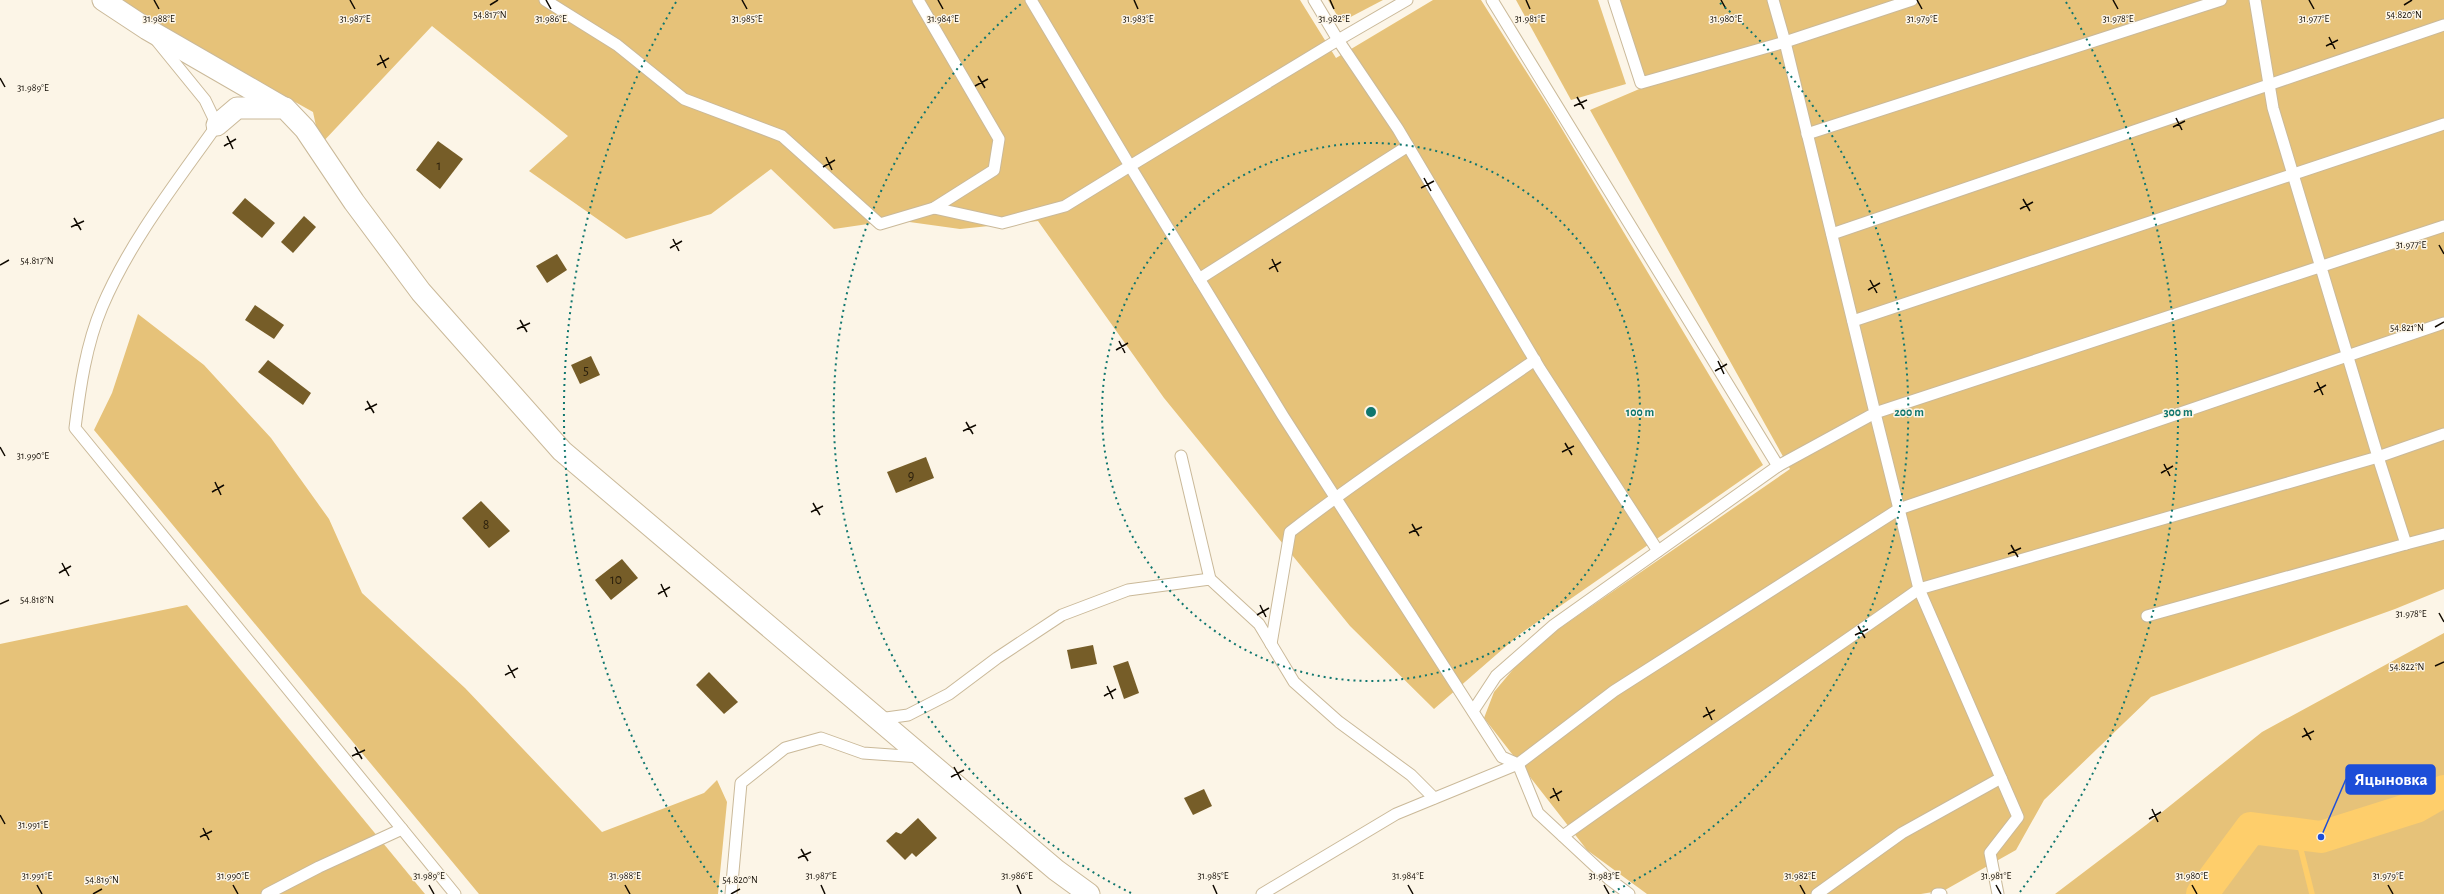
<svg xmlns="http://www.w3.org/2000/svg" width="2444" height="894" font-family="'Alegreya Sans',sans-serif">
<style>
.green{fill:#e6c279}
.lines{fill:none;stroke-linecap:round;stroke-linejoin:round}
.stream{stroke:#fece6b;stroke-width:5.5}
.river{stroke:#fece6b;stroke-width:32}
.building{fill:#765d28}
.lane-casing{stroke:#cab999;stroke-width:13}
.street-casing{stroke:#cab999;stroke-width:23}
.lane{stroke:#fff;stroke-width:11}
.street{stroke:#fff;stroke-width:21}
.ticks{fill:none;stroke:#100a02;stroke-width:1.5}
.ring{fill:none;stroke:#0f766e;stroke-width:2;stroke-dasharray:2 4}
.labels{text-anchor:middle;stroke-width:3;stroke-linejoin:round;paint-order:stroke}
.number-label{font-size:14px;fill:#2a1f0c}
.ticks-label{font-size:10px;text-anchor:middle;fill:#100a02;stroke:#fcf5e7;stroke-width:3;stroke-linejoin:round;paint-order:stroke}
.centre{fill:#0f766e;stroke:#fcf5e7;stroke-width:2}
.ring-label{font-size:12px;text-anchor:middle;font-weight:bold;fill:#0f766e;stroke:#fcf5e7;stroke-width:3;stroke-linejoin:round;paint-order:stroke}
.leader{fill:none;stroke:#1d4ed8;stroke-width:1.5}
.callout-dot{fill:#1d4ed8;stroke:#fcf5e7;stroke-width:1.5}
.callout{fill:#1d4ed8;stroke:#1d4ed8;stroke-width:1.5}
.callout-label{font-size:17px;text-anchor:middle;font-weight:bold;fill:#fff}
</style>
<rect width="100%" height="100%" fill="#fcf5e7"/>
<!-- green -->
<g class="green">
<path d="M113,0h1187l36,58 97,-58h48l72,114 210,351 -243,169 -86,75 -84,-83 -186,-228 -126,-177 -78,8 -65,-9 -61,9 -63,-60 -60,45 -85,25 -97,-68 39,-35 -136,-110 -112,119 -7,-33z"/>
<path d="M1328,0h55l-42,22z"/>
<path d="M1516,0h82l28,84 -55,16z"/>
<path d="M1617,0h827v589l-49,20 -244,88 -107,103 -28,50 -71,40 -24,4h-274l-60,-44 -103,-132 10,-26 37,-44 259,-179 -200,-359 54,-23z"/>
<path d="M138,314l66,51 67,73 58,81 33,74 103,95 137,144 102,-39 13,-13 10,22 -9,92h-239l-385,-464 18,-37z"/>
<path d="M187,605l238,289h-425v-250z"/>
<path d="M2444,633v261h-389l91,-69 116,-93z"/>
</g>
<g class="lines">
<!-- stream -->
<path class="stream" d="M2297,834l15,60"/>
<!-- river -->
<path class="river" d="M2202,894l49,-66 70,9 95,-30 28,-16"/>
</g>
<!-- building -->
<g class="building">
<path d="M438,141l25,18 -23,30 -24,-19z"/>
<path d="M245,198l30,25 -13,15 -30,-25z"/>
<path d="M304,216l12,11 -23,26 -12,-11z"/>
<path d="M557,254l10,16 -20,13 -11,-17z"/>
<path d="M255,305l29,20 -10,14 -29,-19z"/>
<path d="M591,356l9,19 -20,9 -9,-19z"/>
<path d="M268,360l43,33 -8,12 -45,-33z"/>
<path d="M926,457l8,21 -38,15 -9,-21z"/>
<path d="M481,501l29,30 -21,17 -27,-30z"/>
<path d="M622,559l16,19 -27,22 -16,-20z"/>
<path d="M1093,645l4,19 -26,5 -4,-19z"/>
<path d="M1128,661l11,32 -15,6 -11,-33z"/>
<path d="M709,672l29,30 -14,12 -28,-29z"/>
<path d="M1204,789l8,17 -19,9 -9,-17z"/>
<path d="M918,818l19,20 -21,19 -4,-4 -7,7 -19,-19 10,-9 5,2z"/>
</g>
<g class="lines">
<defs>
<g id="lane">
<path d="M545,0l72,45 67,54 98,37 98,88 54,-16 68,15 63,-17 65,-40 -99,-166"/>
<path d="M918,0l81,139 -5,31 -60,38"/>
<path d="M1314,0l24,40 69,-40"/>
<path d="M1492,0l286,466 97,-53 -90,-371 -144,41 -27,-83"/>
<path d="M1773,0l12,42 127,-42"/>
<path d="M2255,0l18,108 105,349 -459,132 -44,-176 569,-187"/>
<path d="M157,41l48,59 12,25c-41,58 -87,116 -115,182 -16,38 -22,80 -27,121l380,466"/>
<path d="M1807,134l414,-134"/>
<path d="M1832,234l612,-209"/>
<path d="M1199,279l209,-133"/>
<path d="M1853,321l591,-197"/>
<path d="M1181,456l29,123"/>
<path d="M2406,544l38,-10"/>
<path d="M1658,551l-118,-182 -142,-240 -60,-89 -208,126 153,250 219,341 16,7 96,-73 285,-182 545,-186"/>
<path d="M2147,616l259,-72 -28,-87 66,-23"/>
<path d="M1271,644l19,-112c79,-61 163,-115 245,-172"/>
<path d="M1473,711l23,-35 58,-51 224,-159"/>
<path d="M879,719l29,-4 41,-21 48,-36 65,-43 66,-25 82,-11 49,45 35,58 45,40 72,53 23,23"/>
<path d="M1563,836c117,-84 238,-163 356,-247l99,228 -28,36 8,41"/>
<path d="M267,894l52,-27 83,-38"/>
<path d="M731,894l10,-111 44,-35 36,-10 42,15 57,4"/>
<path d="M1262,894l134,-80 122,-50 20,49 71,66 20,15"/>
<path d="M1817,894l85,-61 99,-55"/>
<path d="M1937,894h4"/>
</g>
<g id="street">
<path d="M103,0l44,29 137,79"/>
<path d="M217,125l20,-17h48l20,21 49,73 67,90 141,159 494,419 33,24"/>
</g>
</defs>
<!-- lane casing -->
<use href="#lane" class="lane-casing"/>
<!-- street casing -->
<use href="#street" class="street-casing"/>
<!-- lane -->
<use href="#lane" class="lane"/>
<!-- street -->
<use href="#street" class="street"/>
</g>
<!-- ticks -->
<path class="ticks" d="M154,0l5,9M350,0l5,9M546,0l5,9M742,0l5,9M938,0l5,9M1134,0l4,9M1330,0l4,9M1526,0l4,9M1721,0l5,9M1917,0l5,9M2113,0l5,9M2309,0l5,9M490,5l8,-5M2404,5l8,-5M2329,37l6,12M2326,46l12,-6M380,55l6,13M377,65l12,-7M978,76l7,12M0,78l5,9M975,86l13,-7M1577,97l7,12M1574,106l13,-6M2176,118l6,12M2173,127l12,-6M227,136l6,13M224,146l12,-7M826,157l6,13M823,167l12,-7M1424,178l7,13M1421,188l13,-7M2023,199l7,12M2020,209l13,-7M74,218l7,12M71,227l13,-6M673,239l6,12M2439,245l5,9M670,248l12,-7M1272,259l6,13M0,265l9,-5M1269,269l12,-7M1870,280l7,13M1868,290l12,-7M520,320l7,12M2435,327l9,-5M517,329l13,-6M1119,341l6,12M1116,350l12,-7M1718,361l6,13M1715,371l12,-7M2317,382l6,13M2314,392l12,-7M367,401l7,12M365,410l12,-6M966,422l7,12M963,431l13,-6M1565,443l7,12M0,447l5,9M1562,452l12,-6M2164,464l6,12M2161,473l12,-7M215,482l6,13M212,492l12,-7M813,503l7,12M811,512l12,-6M1412,524l7,12M1409,533l13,-6M2011,545l7,12M2008,554l13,-6M62,563l7,13M59,573l12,-7M661,584l6,13M658,594l12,-7M0,604l9,-4M1260,605l6,12M2439,613l5,9M1257,615l12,-7M1858,626l7,12M1855,635l13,-6M508,665l7,13M2435,666l9,-4M505,675l13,-7M1107,686l6,13M1104,696l12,-7M1706,707l6,13M1703,717l12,-7M2304,728l7,12M2302,737l12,-6M355,747l7,12M352,756l13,-6M954,767l7,13M951,777l13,-7M1553,788l6,13M1550,798l12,-7M2152,809l6,13M0,815l5,9M2149,819l12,-7M203,828l6,12M200,837l12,-6M801,849l7,12M798,858l13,-6M37,885l5,9M233,885l5,9M429,885l5,9M625,885l5,9M821,885l4,9M1017,885l4,9M1213,885l4,9M1408,885l5,9M1604,885l5,9M1800,885l5,9M1996,885l5,9M2192,885l5,9M2388,885l5,9M93,894l9,-5M731,894l9,-5"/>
<!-- distance rings -->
<g class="ring">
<circle cx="1371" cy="412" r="269"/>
<path d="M1131 893A538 538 0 0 1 1022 3M1720 3A538 538 0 0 1 1611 893"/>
<path d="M722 892A807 807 0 0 1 676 2M2066 2A807 807 0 0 1 2020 892"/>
</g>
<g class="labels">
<!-- number labels -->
<g class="number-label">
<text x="439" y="170">1</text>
<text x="586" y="375">5</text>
<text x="911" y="480">9</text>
<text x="486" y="529">8</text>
<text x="616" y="584">10</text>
</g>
</g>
<g class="ticks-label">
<text x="490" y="18">54.817°N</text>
<text x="2404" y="18">54.820°N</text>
<text x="159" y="22">31.988°E</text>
<text x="355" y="22">31.987°E</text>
<text x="551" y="22">31.986°E</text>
<text x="747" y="22">31.985°E</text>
<text x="943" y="22">31.984°E</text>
<text x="1138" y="22">31.983°E</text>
<text x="1334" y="22">31.982°E</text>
<text x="1530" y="22">31.981°E</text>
<text x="1726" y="22">31.980°E</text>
<text x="1922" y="22">31.979°E</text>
<text x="2118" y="22">31.978°E</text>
<text x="2314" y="22">31.977°E</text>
<text x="33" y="91">31.989°E</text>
<text x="2411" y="248">31.977°E</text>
<text x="37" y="264">54.817°N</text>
<text x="2407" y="331">54.821°N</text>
<text x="33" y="459">31.990°E</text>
<text x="37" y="603">54.818°N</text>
<text x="2411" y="617">31.978°E</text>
<text x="2407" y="670">54.822°N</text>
<text x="33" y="828">31.991°E</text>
<text x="37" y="879">31.991°E</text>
<text x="233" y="879">31.990°E</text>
<text x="429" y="879">31.989°E</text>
<text x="625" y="879">31.988°E</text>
<text x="821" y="879">31.987°E</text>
<text x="1017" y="879">31.986°E</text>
<text x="1213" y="879">31.985°E</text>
<text x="1408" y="879">31.984°E</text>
<text x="1604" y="879">31.983°E</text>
<text x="1800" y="879">31.982°E</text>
<text x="1996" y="879">31.981°E</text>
<text x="2192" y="879">31.980°E</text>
<text x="2388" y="879">31.979°E</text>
<text x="102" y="883">54.819°N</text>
<text x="740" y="883">54.820°N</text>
</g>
<circle cx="1371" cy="412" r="6" class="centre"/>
<g class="ring-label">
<text x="1640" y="416">100 m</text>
<text x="1909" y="416">200 m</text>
<text x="2178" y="416">300 m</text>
</g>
<!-- callouts -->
<path class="leader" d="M2321 837L2346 779"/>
<circle class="callout-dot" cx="2321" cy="837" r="4"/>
<rect class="callout" x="2346" y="765" width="89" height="29" rx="4"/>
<g class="callout-label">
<text x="2391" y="785">Яцыновка</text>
</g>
</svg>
